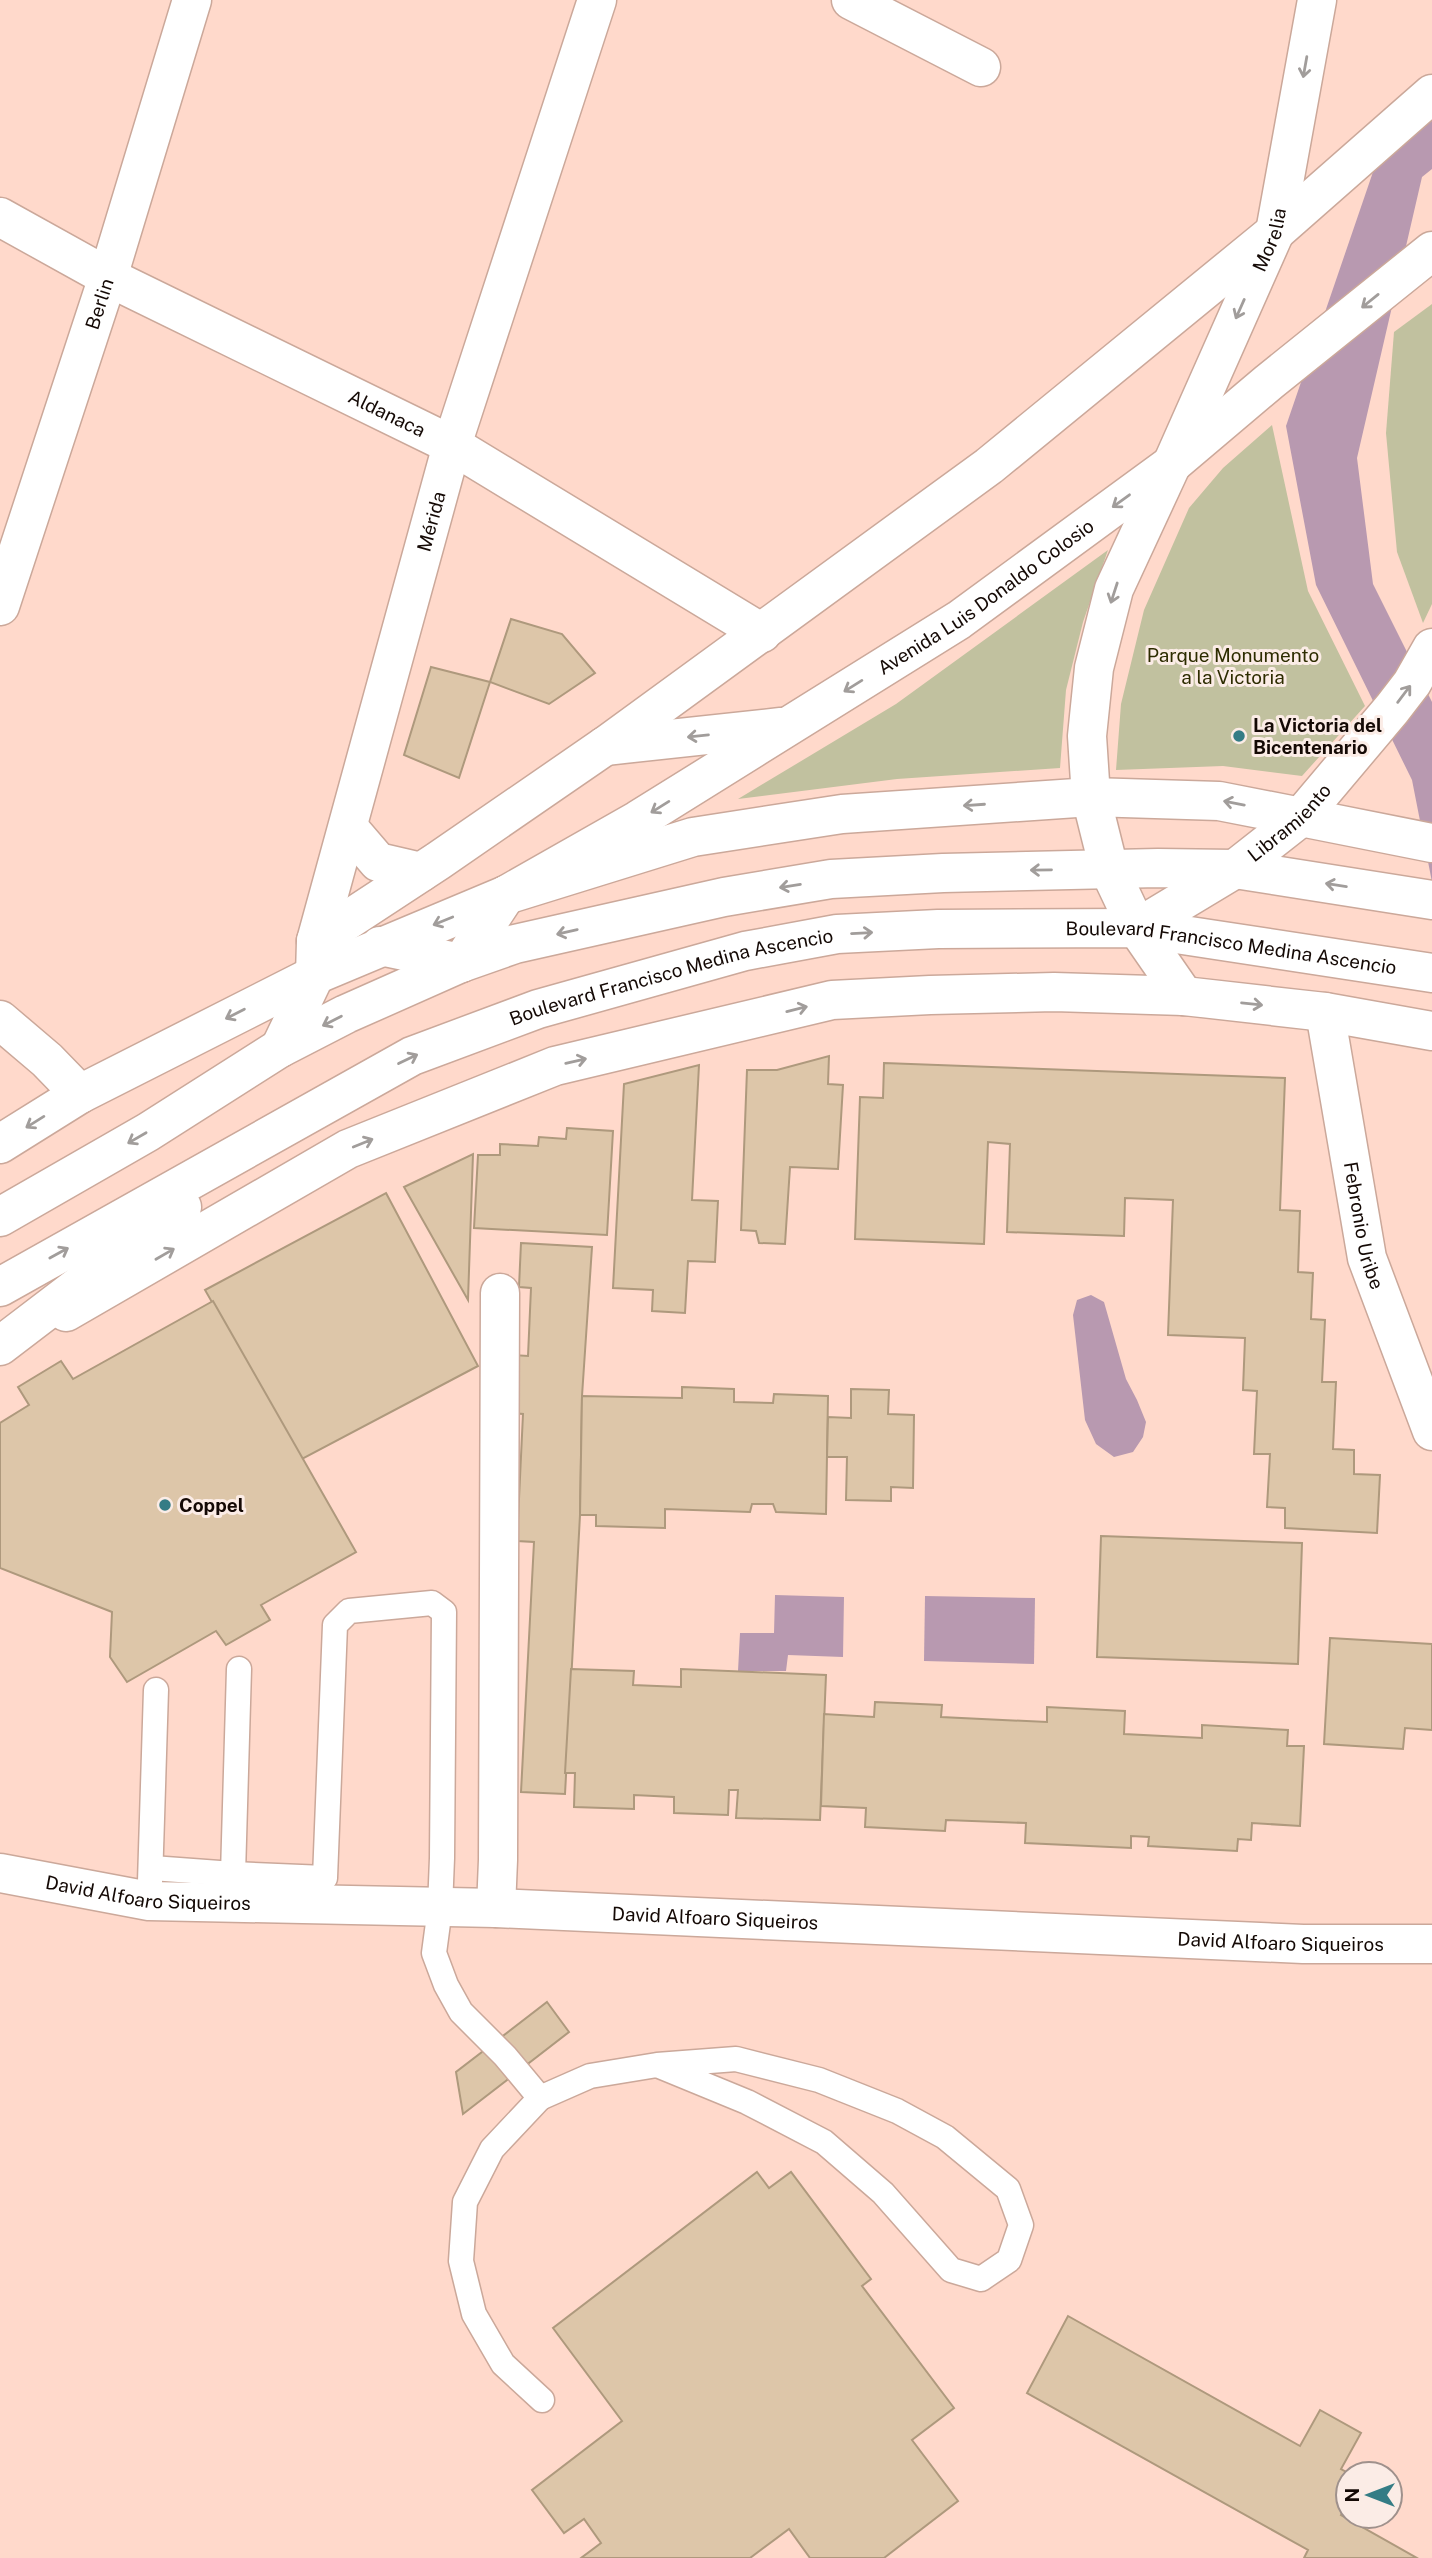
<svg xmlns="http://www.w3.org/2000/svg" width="1432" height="2558" font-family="'Public Sans',sans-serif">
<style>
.green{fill:#c1c19f}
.water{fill:#b899b0}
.building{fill:#ddc6a9;stroke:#ae997d;stroke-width:2}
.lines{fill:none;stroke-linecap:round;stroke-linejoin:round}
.service-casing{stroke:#cba89a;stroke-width:27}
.minor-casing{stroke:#cba89a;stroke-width:41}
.tertiary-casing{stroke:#cba89a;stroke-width:41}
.secondary-casing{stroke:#cba89a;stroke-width:41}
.primary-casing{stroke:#cba89a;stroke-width:41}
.trunk-casing{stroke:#cba89a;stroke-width:41}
.service{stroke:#fff;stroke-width:24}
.minor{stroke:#fff;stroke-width:38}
.tertiary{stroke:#fff;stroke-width:38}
.secondary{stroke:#fff;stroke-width:38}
.primary{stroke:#fff;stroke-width:38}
.trunk{stroke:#fff;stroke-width:38}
.oneway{stroke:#a19d9b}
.poi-dot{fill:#347c85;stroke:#fbece6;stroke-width:2.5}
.labels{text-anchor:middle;stroke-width:6;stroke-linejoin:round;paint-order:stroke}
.street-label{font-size:19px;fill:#140905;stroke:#fbece6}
.park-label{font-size:19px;fill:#2d2c00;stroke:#fbece6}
.poi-label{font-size:19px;font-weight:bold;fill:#140905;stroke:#fbece6;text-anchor:start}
</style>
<rect width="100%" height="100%" fill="#ffd9cb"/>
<!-- green -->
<g class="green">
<path d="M1432,304v300l-9,19 -26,-71 -11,-119 8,-101z"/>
<path d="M1272,425l36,166 57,115 -63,70 -79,-10 -107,4 5,-66 23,-94 45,-102 34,-40z"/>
<path d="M1108,550l-25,72 -17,68 -6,78 -163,11 -159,20 158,-95z"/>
</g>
<!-- water -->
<g class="water">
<path d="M1432,99v70l-10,8 -65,281 16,126 59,118v180l-20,-102 -96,-195 -30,-159 100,-292z"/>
<path d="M1091,1295l13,7 22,77 11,21 9,22 -3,15 -10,15 -19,5 -18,-13 -11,-24 -12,-105 4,-15z"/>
<path d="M775,1595l69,2 -1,60 -55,-2 -2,16h-48l2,-38h34z"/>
<path d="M925,1596l110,2 -1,66 -110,-3z"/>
</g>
<!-- building -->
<g class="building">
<path d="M511,619l51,15 33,39 -46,31 -59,-22z"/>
<path d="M431,667l59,15 -31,96 -55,-23z"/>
<path d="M829,1056l-1,28 15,1 -5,84 -48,-2 -5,77 -26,-1 -3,-12 -15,-1 6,-160h30z"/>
<path d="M884,1063l401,15 -5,132 20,1 -2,61 15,1 -2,46 14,1 -3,62h14l-3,67 21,1v24l26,1 -3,58 -92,-5v-20l-18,-1 3,-53h-16l3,-63 -14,-1 2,-52 -77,-3 5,-135 -48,-2 -1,38 -117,-4 3,-88 -22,-2 -4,102 -129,-5 5,-142 23,1z"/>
<path d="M699,1065l-7,135 26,1 -3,61 -27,-1 -3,52 -33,-2 1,-21 -40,-2 11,-204z"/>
<path d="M567,1128l46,3 -6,104 -133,-7 4,-73h22v-11l38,2 1,-9 27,2z"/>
<path d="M473,1154l-5,146 -64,-113z"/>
<path d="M386,1193l92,173 -176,93 -97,-169z"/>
<path d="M521,1243l71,4 -10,149 -2,119 -15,279 -44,-2 13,-250 -17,-1 6,-127 -13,-1 3,-58 15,1 3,-68 -12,-1z"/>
<path d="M213,1301l143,251 -95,53 9,15 -44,25 -10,-14 -89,51 -17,-25 2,-45 -112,-44v-145l29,-18 -11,-18 43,-26 12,18z"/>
<path d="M682,1387l52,2v13l39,1 1,-9 54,2 -2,118 -50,-2 -3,-8h-21l-2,8 -85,-3v19l-69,-2v-11h-16l2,-119 100,2z"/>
<path d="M851,1389l38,1 -1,24 26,1 -1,73 -22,-1v14l-45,-1 1,-43h-20l1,-40 23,1z"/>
<path d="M1101,1536l201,7 -4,121 -201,-7z"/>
<path d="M1330,1638l102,6v86l-27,-2 -2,21 -79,-5z"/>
<path d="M571,1669l63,2 -1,14 48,2v-18l145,6 -6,145 -84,-2 2,-28h-9l-1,25 -54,-2v-16l-40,-2v14l-60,-2 1,-34h-10z"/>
<path d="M875,1702l67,3 -1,12 106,5v-15l78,4 -1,23 78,4v-13l86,5 -1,16h17l-4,80 -48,-3 -1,17 -13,-1 -1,12 -89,-5 1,-9 -18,-1v12l-106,-5 1,-20 -80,-3 -1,11 -80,-4 1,-19 -45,-2 3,-92 50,3z"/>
<path d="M547,2002l22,30 -106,82 -7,-42z"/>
<path d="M757,2172l12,16 22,-16 80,107 -9,7 92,122 -42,32 46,61 -74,57h-74l-21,-29 -39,29h-169l20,-15 -17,-24 -20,14 -32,-43 90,-69 -69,-93z"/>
<path d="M1068,2316l232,130 20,-36 41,23 -20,36 9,5h-2v28l-7,13 76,43h-113l4,-8 -281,-157z"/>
</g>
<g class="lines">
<defs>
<g id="service">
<path d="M152,1868l81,6 92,4 10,-253 14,-14 83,-8 12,9 -2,246 -2,50 -6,45 12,32 15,27 44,44 35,42 -48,51 -27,53 -4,59 13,53 29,50 39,36"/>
<path d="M233,1874l6,-205"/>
<path d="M150,1882l6,-192"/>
<path d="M540,2098l50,-22 67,-11 79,-6 83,21 78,31 48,26 63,52 13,36 -12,35 -28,19 -30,-9 -68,-77 -59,-51 -77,-40 -90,-37"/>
</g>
<g id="minor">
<path d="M851,0l130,67"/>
<path id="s1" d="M0,217l108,60 344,168 310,188"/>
<path id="s2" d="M1172,464l103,-232 42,-232"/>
<path id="s3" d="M0,606l108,-329 84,-277"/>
<path d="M348,827l30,35 43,10"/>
<path d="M316,941l122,-80 167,-115 384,-280 286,-234 157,-138"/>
<path id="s4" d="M1325,1012l42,246 65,173"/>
<path d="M0,1020l47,40 33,34"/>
<path id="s5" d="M280,1048l35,-73 1,-34 136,-496 145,-445"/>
<path id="s6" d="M0,1873l149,28 347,7 807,36h129"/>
<path d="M496,1908l2,-48 2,-567"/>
</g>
<g id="tertiary">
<path d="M1301,817l131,26"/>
<path d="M1184,996l141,16 107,19"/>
</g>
<g id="secondary">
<path d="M0,1144l80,-50 235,-119 191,-80 187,-58 149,-23 249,-17 128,4 82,16"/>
<path d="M66,1312l282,-163 207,-83 277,-66 98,-5 124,-3 130,4"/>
</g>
<g id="primary">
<path d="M1171,466l-57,123 -20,79 -7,68 4,61 18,72 28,59 47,68"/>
<path d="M605,746l176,-19"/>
<path id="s7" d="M506,895l132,-75 321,-200 213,-156 97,-82 163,-131"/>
<path id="s8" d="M1137,928l98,-59 66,-52 91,-108 20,-26 20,-35"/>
</g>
<g id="trunk">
<path d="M380,946l81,17"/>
<path d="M461,963l45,-68"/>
<path d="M0,1217l148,-85 132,-84 66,-34 115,-51 54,-19 209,-47 107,-18 112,-6 215,-5 77,1 197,31"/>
<path id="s9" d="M0,1287l412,-231 126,-47 207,-58 92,-17 101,-5 199,-1 295,45"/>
<path d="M0,1346l182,-139"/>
</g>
</defs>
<!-- service casing -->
<use href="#service" class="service-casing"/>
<!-- minor casing -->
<use href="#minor" class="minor-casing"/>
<!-- tertiary casing -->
<use href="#tertiary" class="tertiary-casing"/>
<!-- secondary casing -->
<use href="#secondary" class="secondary-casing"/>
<!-- primary casing -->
<use href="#primary" class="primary-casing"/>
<!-- trunk casing -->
<use href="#trunk" class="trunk-casing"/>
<!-- service -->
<use href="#service" class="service"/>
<!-- minor -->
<use href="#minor" class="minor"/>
<!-- tertiary -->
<use href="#tertiary" class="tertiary"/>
<!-- secondary -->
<use href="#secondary" class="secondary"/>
<!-- primary -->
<use href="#primary" class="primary"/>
<!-- trunk -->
<use href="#trunk" class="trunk"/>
</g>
<!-- one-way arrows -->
<defs><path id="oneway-shaft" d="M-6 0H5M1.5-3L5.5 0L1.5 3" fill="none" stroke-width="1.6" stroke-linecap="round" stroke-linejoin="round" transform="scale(1.75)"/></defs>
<g class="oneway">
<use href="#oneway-shaft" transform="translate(1305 67) rotate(100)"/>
<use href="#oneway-shaft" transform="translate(1370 301) rotate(141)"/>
<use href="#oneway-shaft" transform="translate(1240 309) rotate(114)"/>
<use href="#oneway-shaft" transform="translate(1121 501) rotate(144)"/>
<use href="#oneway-shaft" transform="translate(1114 593) rotate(108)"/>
<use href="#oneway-shaft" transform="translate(853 686) rotate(148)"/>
<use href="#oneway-shaft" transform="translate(1404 694) rotate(-53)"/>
<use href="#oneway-shaft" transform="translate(698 736) rotate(174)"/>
<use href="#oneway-shaft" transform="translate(1234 803) rotate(-169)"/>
<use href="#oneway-shaft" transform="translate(974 805) rotate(176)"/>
<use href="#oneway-shaft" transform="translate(660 807) rotate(148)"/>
<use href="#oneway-shaft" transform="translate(1041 870) rotate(179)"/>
<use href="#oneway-shaft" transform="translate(1336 885) rotate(-171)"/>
<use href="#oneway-shaft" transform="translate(790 886) rotate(171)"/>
<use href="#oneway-shaft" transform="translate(443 921) rotate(158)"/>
<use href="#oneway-shaft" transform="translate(567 932) rotate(167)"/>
<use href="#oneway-shaft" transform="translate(862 933) rotate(-3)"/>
<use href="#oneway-shaft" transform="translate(1252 1004) rotate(6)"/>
<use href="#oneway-shaft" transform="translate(797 1009) rotate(-14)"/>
<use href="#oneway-shaft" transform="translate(235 1014) rotate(153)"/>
<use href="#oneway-shaft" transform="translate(332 1021) rotate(153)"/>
<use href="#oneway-shaft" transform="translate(408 1059) rotate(-26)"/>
<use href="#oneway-shaft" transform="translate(576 1061) rotate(-13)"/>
<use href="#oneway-shaft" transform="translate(35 1122) rotate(148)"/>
<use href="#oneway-shaft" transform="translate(137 1138) rotate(150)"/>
<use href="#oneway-shaft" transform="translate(363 1143) rotate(-22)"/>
<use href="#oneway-shaft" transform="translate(59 1253) rotate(-29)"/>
<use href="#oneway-shaft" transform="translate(165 1254) rotate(-30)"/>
</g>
<!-- markers -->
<g class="poi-dot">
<circle cx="1239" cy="736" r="7"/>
<circle cx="165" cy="1505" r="7"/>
</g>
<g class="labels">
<!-- street labels -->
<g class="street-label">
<text dy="7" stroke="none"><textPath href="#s2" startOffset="245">Morelia</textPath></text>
<text dy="7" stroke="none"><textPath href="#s3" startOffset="318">Berlin</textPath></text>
<text dy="7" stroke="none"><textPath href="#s1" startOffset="434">Aldanaca</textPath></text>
<text dy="7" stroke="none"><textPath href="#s5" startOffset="550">Mérida</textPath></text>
<text dy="7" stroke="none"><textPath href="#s7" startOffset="565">Avenida Luis Donaldo Colosio</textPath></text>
<text dy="7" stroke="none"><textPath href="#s8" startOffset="186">Libramiento</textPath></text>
<text dy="7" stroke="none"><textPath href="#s9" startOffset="1311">Boulevard Francisco Medina Ascencio</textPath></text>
<text dy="7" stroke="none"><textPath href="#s9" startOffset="744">Boulevard Francisco Medina Ascencio</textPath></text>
<text dy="7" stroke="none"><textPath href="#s4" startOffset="217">Febronio Uribe</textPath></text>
<text dy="7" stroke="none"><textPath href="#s6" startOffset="150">David Alfoaro Siqueiros</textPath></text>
<text dy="7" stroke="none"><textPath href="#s6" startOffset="718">David Alfoaro Siqueiros</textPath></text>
<text dy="7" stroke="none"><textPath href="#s6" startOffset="1284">David Alfoaro Siqueiros</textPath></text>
</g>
<!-- park labels -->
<g class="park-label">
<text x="1233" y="662">Parque Monumento<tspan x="1233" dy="22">a la Victoria</tspan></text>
</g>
<!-- poi labels -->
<g class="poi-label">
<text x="1253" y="732">La Victoria del<tspan x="1253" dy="22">Bicentenario</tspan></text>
<text x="179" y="1512">Coppel</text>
</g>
</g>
<!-- north arrow -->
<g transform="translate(1369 2495) rotate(270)"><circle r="33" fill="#fbece6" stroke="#9f918c" stroke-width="2"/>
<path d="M0-5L12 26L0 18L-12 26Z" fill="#347c85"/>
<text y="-10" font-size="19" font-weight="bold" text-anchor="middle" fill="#140905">N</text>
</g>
</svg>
